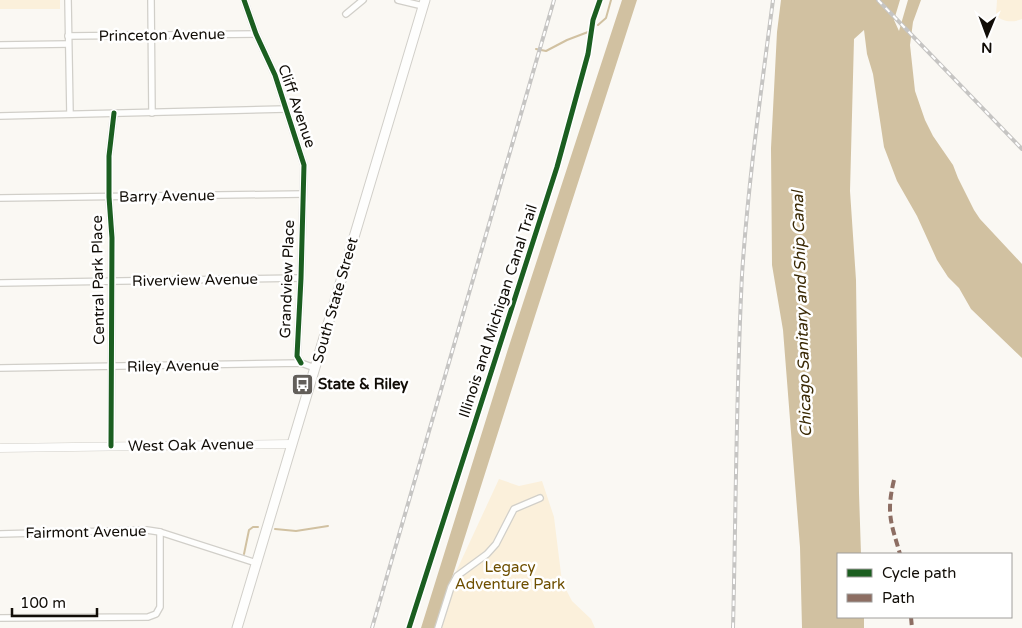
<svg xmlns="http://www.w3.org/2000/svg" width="1022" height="628" font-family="'Varela Round',sans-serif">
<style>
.green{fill:#fbf0db}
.water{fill:#d1c1a1}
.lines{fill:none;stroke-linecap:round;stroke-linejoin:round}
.stream{stroke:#d1c1a1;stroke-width:2}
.minor-casing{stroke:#d1cfc9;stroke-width:8}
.tertiary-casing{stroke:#d1cfc9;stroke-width:9}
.primary-casing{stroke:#d1cfc9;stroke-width:11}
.minor{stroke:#fefefd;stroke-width:5.5}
.tertiary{stroke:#fefefd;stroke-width:8}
.primary{stroke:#fefefd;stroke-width:9}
.rail-casing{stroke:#c6c5c3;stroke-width:4}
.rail{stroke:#fff;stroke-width:2;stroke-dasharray:5.5;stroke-linecap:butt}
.quiet{stroke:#8d6e63;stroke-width:4;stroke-dasharray:8 4;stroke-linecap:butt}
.cycleway-casing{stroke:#fff;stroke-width:8}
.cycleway{stroke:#1b5e20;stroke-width:5}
.labels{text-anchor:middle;stroke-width:5;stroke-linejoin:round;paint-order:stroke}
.street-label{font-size:15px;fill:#110d07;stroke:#fff}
.poi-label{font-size:15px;font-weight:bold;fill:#110d07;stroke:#fff;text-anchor:start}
.park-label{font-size:15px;fill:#6e4f00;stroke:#fff}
.water-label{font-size:16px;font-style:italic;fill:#3a2904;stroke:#fff}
</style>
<rect width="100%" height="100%" fill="#faf8f3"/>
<!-- green -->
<g class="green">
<rect x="0" y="0" width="60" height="9"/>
<path d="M997,0h25v19c-9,4 -20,3 -26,-4z"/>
<path d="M499,479l20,7 23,-5 12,36 8,65 10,19 19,18 4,9h-153l10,-33 3,-21z"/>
</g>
<!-- water -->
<g class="water">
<path d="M622,0h15l-102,316 -99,312h-15l87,-279z"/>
<path d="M781,0h119l-6,20 5,11 9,-31h13l-8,22 -3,23 5,46 10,29 8,16 20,29 5,13 16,32 6,9 42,45v94l-51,-49 -12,-21 -11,-11 -11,-17 -20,-44 -20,-35 -13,-34 -11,-73 -6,-20 -3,-24 -10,9 -4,152 6,89 3,213 2,61h-23v63h26v11h-62l-2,-81 -17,-217 -11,-65 -1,-117 6,-116z"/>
</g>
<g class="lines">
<!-- stream -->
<g class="stream">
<path d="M598,25l8,-7 5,-18"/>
<path d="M536,49l10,2 21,-11 21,-8"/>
<path d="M275,529l21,2 32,-5"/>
<path d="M244,554l5,-24 4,-3h5"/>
</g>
<defs>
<g id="minor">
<path d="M68,0l2,114"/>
<path d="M151,0l1,113"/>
<path d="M244,0l12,34 19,41 29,90 -3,113 -4,78 4,7"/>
<path d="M398,0l25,6"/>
<path d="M346,14l17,-14"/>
<path d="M68,36l188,-2"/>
<path d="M0,45l68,-1"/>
<path d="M0,116l286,-7"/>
<path d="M0,198l303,-4"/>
<path d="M0,283l301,-5"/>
<path d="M0,368l301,-5 14,5"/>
<path d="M111,446l1,-208 -3,-41v-41l5,-43"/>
<path d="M0,534l147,-4 13,2 96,31"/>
<path d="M0,618l148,-1 8,-3 4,-7v-75"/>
<path d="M438,628l13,-41 6,-11 30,-22 9,-10 18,-35 26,-11"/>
</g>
<path id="tertiary" d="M0,448l292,-4"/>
<path id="primary" d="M237,628l188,-628"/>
</defs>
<!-- minor casing -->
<use href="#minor" class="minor-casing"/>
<!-- tertiary casing -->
<use href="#tertiary" class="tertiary-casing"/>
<!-- primary casing -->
<use href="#primary" class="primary-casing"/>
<!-- minor -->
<use href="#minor" class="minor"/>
<!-- tertiary -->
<use href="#tertiary" class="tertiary"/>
<!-- primary -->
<use href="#primary" class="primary"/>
<defs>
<g id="rail">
<path d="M878,0l144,149"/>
<path d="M372,628l182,-628"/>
<path d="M733,628c3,-117 3,-235 9,-353 6,-92 19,-183 31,-275"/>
</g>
</defs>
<!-- rail casing -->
<use href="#rail" class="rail-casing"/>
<!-- rail -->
<use href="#rail" class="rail"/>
<!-- quiet -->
<g class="quiet">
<path d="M894,480c-8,33 -3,43 6,74"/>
<path d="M911,617l1,11"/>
</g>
<defs>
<g id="cycleway">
<path d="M244,0l12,34 19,41 29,90 -3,113 -4,78 4,7"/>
<path d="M111,446l1,-208 -3,-41v-41l5,-43"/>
<path d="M409,628l148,-461 31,-113 5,-34 7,-20"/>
</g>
</defs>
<!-- cycleway casing -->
<use href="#cycleway" class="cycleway-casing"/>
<!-- cycleway -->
<use href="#cycleway" class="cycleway"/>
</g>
<!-- icons -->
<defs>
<symbol id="bus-square" viewBox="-11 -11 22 22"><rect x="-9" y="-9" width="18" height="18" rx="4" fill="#635f5a" stroke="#fff"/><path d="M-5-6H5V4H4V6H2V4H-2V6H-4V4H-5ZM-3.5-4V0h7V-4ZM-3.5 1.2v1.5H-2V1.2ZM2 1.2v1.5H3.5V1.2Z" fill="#fff"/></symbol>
</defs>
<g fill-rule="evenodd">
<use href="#bus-square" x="290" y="372" width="25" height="25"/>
</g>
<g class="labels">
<!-- street labels -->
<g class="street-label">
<text transform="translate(162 35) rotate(-1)" y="5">Princeton Avenue</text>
<text transform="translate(297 106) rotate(71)" y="5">Cliff Avenue</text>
<text transform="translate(167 196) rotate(-1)" y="5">Barry Avenue</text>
<text transform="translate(287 279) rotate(-88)" y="5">Grandview Place</text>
<text transform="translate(98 280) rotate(-91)" y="5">Central Park Place</text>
<text transform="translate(195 280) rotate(-1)" y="5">Riverview Avenue</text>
<text transform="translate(335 300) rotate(-74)" y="5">South State Street</text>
<text transform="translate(498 311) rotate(-72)" y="5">Illinois and Michigan Canal Trail</text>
<text transform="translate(173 366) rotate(-1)" y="5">Riley Avenue</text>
<text transform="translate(191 445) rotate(-1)" y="5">West Oak Avenue</text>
<text transform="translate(86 532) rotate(-1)" y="5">Fairmont Avenue</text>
</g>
<!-- poi labels -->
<g class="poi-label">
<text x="318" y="389">State &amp; Riley</text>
</g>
<!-- park labels -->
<g class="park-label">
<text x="510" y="572">Legacy<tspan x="510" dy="17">Adventure Park</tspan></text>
</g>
<!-- water labels -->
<g class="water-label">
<text transform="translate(801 314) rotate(-92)" y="6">Chicago Sanitary and Ship Canal</text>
</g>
</g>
<!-- legend -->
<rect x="837" y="553" width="175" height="65" fill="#ffffff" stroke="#a09e9c"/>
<rect x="847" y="569" width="25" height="8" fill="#1b5e20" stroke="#a09e9c"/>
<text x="882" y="578" font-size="15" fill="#110d07">Cycle path</text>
<rect x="847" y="594" width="25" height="8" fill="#8d6e63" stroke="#a09e9c"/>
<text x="882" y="603" font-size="15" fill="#110d07">Path</text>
<!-- north arrow -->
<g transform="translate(987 35) rotate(181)" stroke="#ffffff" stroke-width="4" paint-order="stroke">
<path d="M0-4L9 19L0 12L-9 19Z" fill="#110d07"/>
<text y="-8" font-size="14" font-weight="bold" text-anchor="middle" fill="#110d07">N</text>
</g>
<!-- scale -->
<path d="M12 608v8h85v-8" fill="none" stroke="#110d07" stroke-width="2.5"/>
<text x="20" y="608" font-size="15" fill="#110d07" stroke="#ffffff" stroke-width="4" paint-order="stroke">100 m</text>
</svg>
